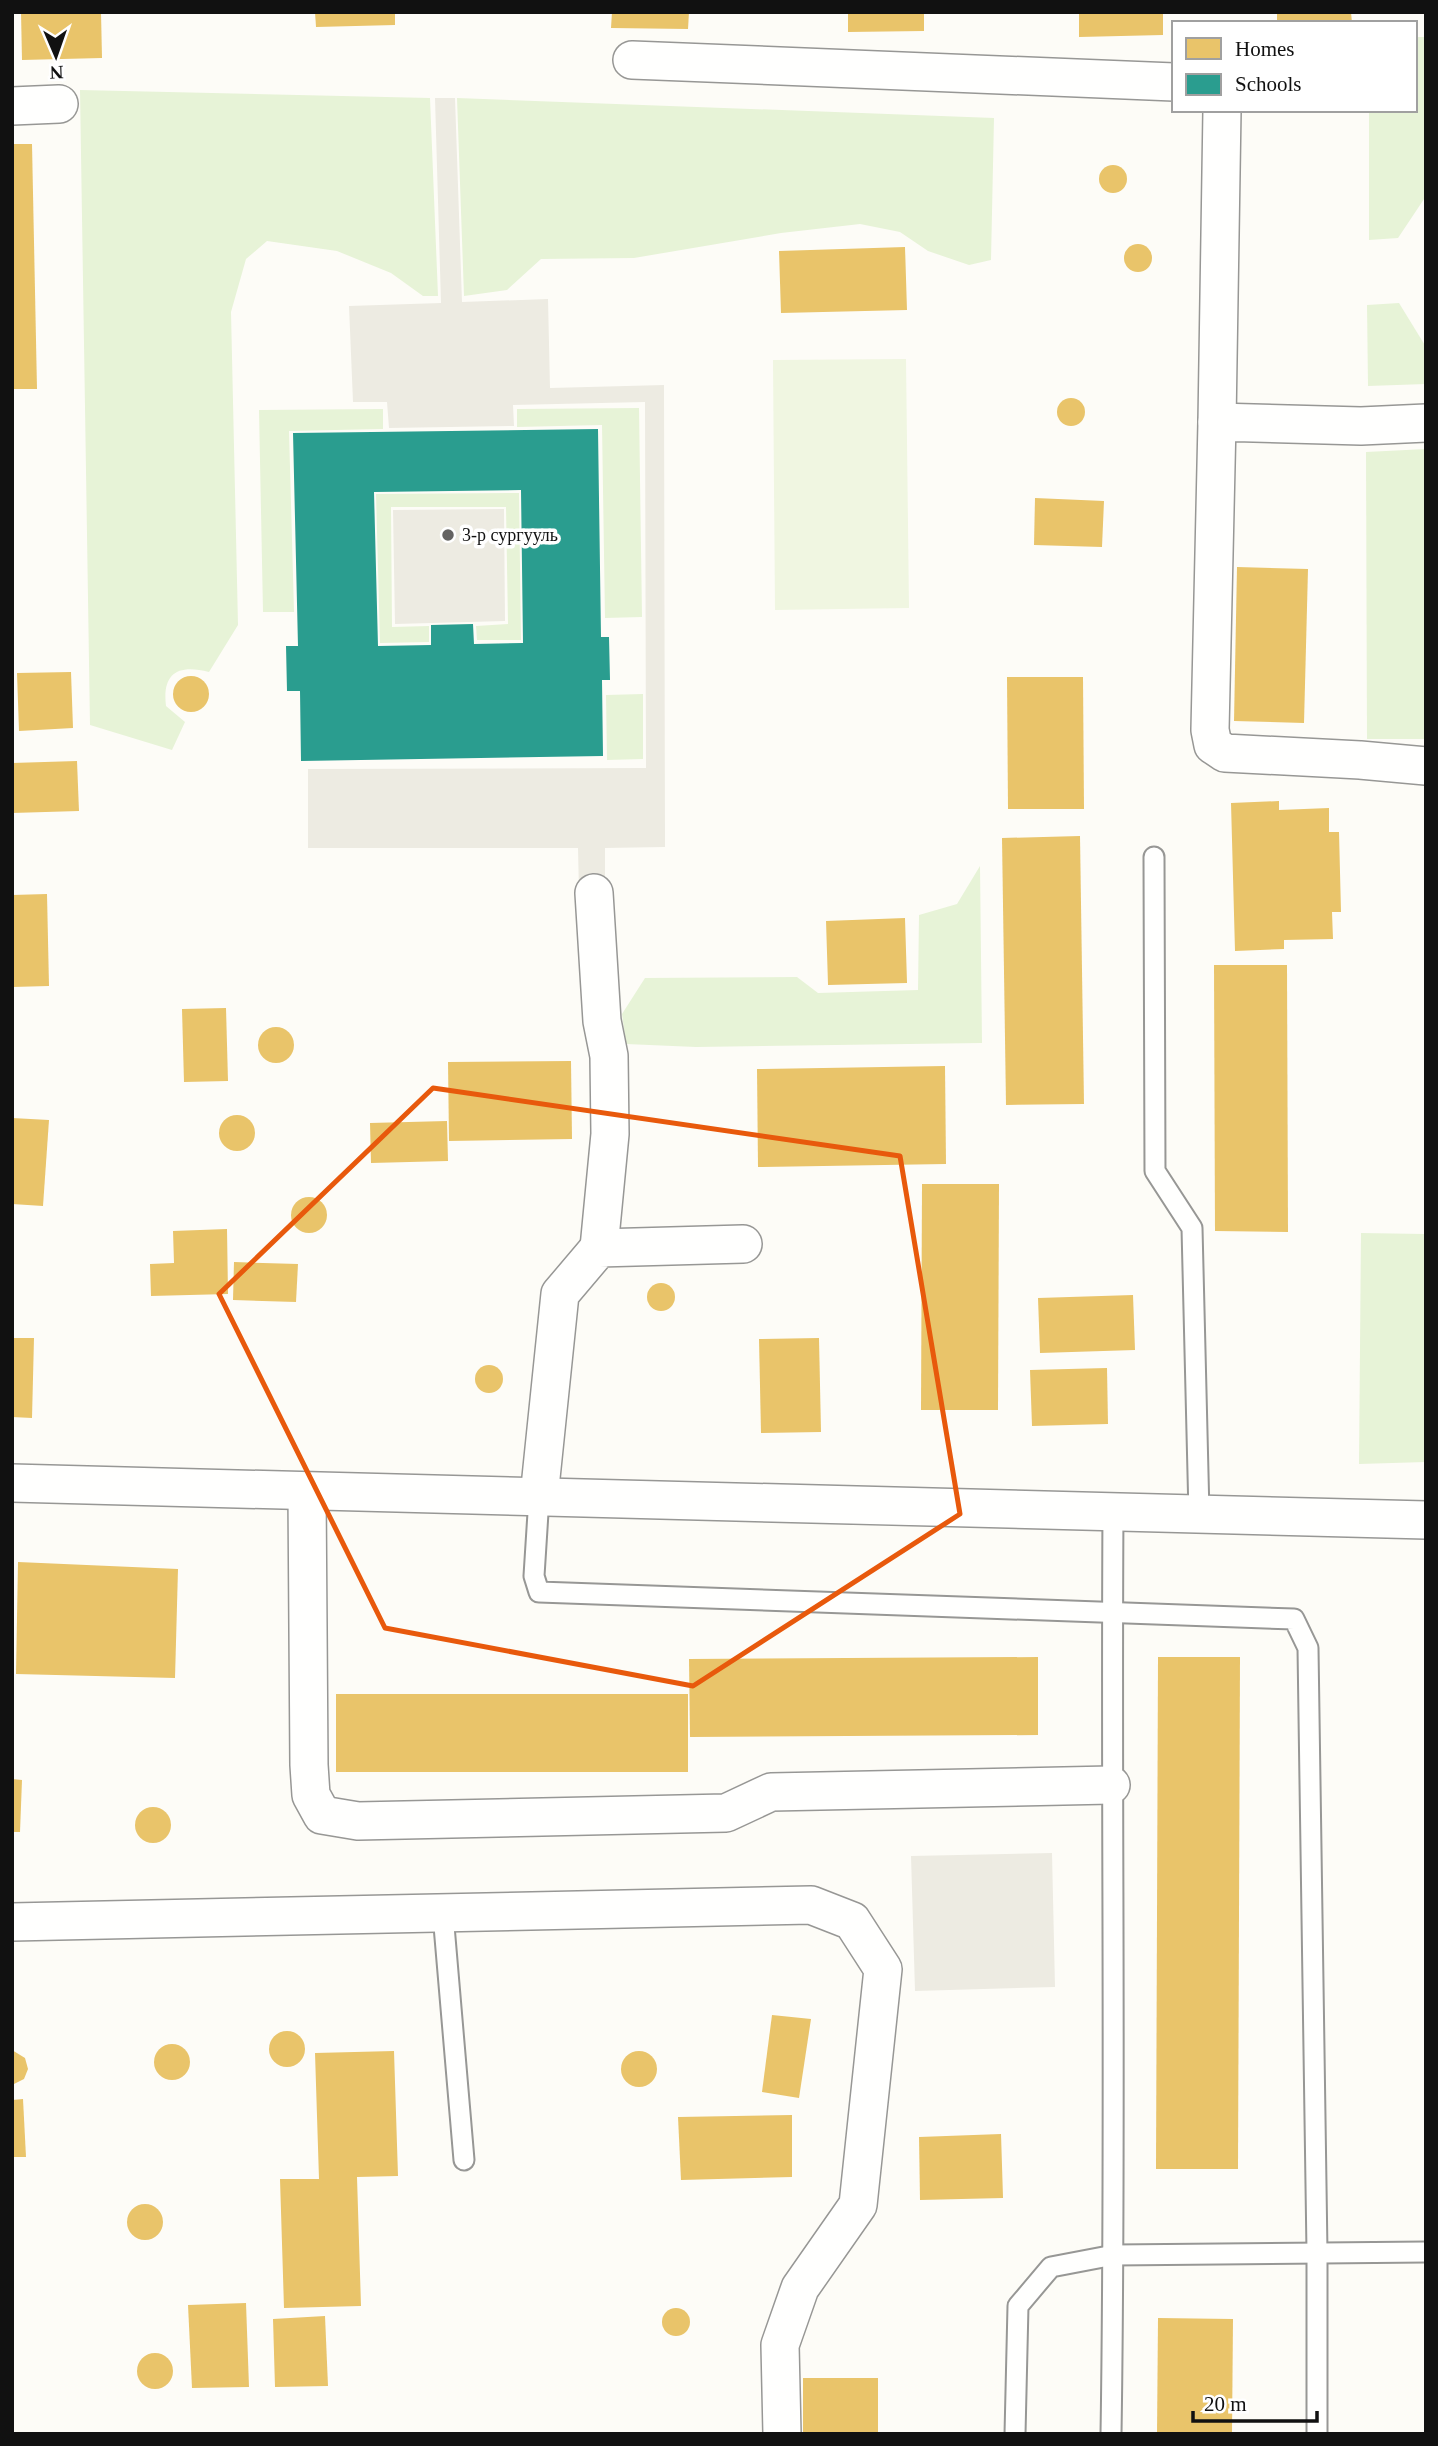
<svg xmlns="http://www.w3.org/2000/svg" width="1438" height="2446" font-family="Georgia,serif">
<style>
.green{fill:#e7f3d7}
.pitch{fill:#f0f6e1}
.plaza{fill:#edebe2}
.homes{fill:#e9c46a}
.schools{fill:#2a9d8f;fill-rule:evenodd}
.lines{fill:none;stroke-linecap:round;stroke-linejoin:round}
.lane-casing{stroke:#979795;stroke-width:23}
.street-casing{stroke:#979795;stroke-width:40}
.lane{stroke:#fffffe;stroke-width:19}
.street{stroke:#fffffe;stroke-width:37}
.marked{fill:none;stroke:#e8590c;stroke-width:5;stroke-linejoin:round}
.poi-dot{fill:#646362;stroke:#fff;stroke-width:2.5}
.labels{text-anchor:middle;stroke-width:7;stroke-linejoin:round;paint-order:stroke}
.poi-label{font-size:18px;fill:#111;stroke:#fff;text-anchor:start}
</style>
<rect width="100%" height="100%" fill="#fdfcf7"/>
<!-- green -->
<g class="green">
<path d="M1415,37h11v159l-28,42 -29,2v-130h46z"/>
<path d="M80,90l350,8 8,198h-15l-32,-23 -54,-22 -70,-10 -21,18 -15,53 7,313 -29,47c-31,-8 -47,1 -43,34l19,16 -13,28 -82,-25z"/>
<path d="M457,98l537,20 -3,142 -22,5 -41,-14 -28,-19 -40,-8 -79,9 -147,25 -93,1 -34,31 -43,6z"/>
<path d="M1399,303l27,44v37l-58,2 -1,-81z"/>
<path d="M639,408l3,209 -37,1 -3,-193 -85,2v-18z"/>
<path d="M383,409v20l-94,2 5,181h-31l-4,-202z"/>
<path d="M1426,449v290h-59l-1,-287z"/>
<path d="M519,493l2,147h-44l-1,-14 32,-2 -2,-117h-115l1,120 37,-1v16l-49,1 -4,-149z"/>
<path d="M643,694v65l-36,1 -1,-65z"/>
<path d="M980,866l2,177 -286,4 -70,-3 -4,-30 23,-36 152,-1 21,16 100,-3 1,-75 38,-11z"/>
<path d="M1361,1233l64,1 1,228 -67,2z"/>
</g>
<!-- pitch -->
<path class="pitch" d="M906,359l3,249 -134,2 -2,-250z"/>
<!-- plaza -->
<g class="plaza">
<path d="M435,98h20l7,204 86,-3 2,89 114,-3 1,462 -60,1v45h-26l-1,-45h-270v-79l338,-1 -1,-366 -132,3 1,21 -125,2 -2,-26h-34l-4,-96 92,-3z"/>
<path d="M504,509l1,112 -110,3 -2,-114z"/>
<path d="M1052,1853l3,134 -140,4 -4,-135z"/>
</g>
<!-- homes -->
<g class="homes">
<path d="M21,12h80l1,46 -80,2z"/>
<path d="M315,12h80v13l-79,2z"/>
<path d="M612,12h77l-1,17 -77,-1z"/>
<path d="M848,12h76v19l-76,1z"/>
<path d="M1079,12h84v23l-84,2z"/>
<path d="M1277,12h74l1,11h-75z"/>
<path d="M12,144h20l5,245h-25z"/>
<circle cx="1113" cy="179" r="14"/>
<circle cx="1138" cy="258" r="14"/>
<path d="M905,247l2,63 -126,3 -2,-62z"/>
<circle cx="1071" cy="412" r="14"/>
<path d="M1035,498l69,3 -2,46 -68,-2z"/>
<path d="M1237,567l71,2 -4,154 -70,-2z"/>
<path d="M71,672l2,56 -54,3 -2,-58z"/>
<circle cx="191" cy="694" r="18"/>
<path d="M1007,677h76l1,132h-76z"/>
<path d="M77,761l2,50 -67,2v-50z"/>
<path d="M1279,801v9l50,-2v24h10l2,80h-9l1,27 -49,1v9l-49,2 -4,-148z"/>
<path d="M1080,836l4,268 -78,1 -4,-267z"/>
<path d="M47,894l2,92 -37,1v-92z"/>
<path d="M905,918l2,65 -79,2 -2,-64z"/>
<path d="M1214,965h73l1,267 -73,-1z"/>
<path d="M226,1008l2,73 -44,1 -2,-73z"/>
<circle cx="276" cy="1045" r="18"/>
<path d="M571,1061l1,78 -123,2 -1,-79z"/>
<path d="M945,1066l1,98 -188,3 -1,-98z"/>
<circle cx="237" cy="1133" r="18"/>
<path d="M12,1118l37,2 -6,86 -31,-2z"/>
<path d="M447,1121l1,40 -77,2 -1,-40z"/>
<path d="M922,1184h77l-1,226h-77z"/>
<circle cx="309" cy="1215" r="18"/>
<path d="M227,1229l1,65 -77,2 -1,-32 24,-1 -1,-32z"/>
<path d="M234,1262l64,2 -2,38 -63,-2z"/>
<circle cx="661" cy="1297" r="14"/>
<path d="M1133,1295l2,55 -95,3 -2,-55z"/>
<path d="M12,1338h22l-2,80 -20,-1z"/>
<path d="M819,1338l2,94 -60,1 -2,-94z"/>
<circle cx="489" cy="1379" r="14"/>
<path d="M1107,1368l1,56 -76,2 -2,-56z"/>
<path d="M18,1562l160,7 -3,109 -159,-4z"/>
<path d="M1038,1657v78l-348,2 -1,-78z"/>
<path d="M1158,1657h82l-2,512h-82z"/>
<rect x="336" y="1694" width="352" height="78"/>
<path d="M12,1779l10,1 -2,52h-8z"/>
<circle cx="153" cy="1825" r="18"/>
<path d="M772,2015l39,4 -12,79 -37,-6z"/>
<circle cx="287" cy="2049" r="18"/>
<circle cx="172" cy="2062" r="18"/>
<path d="M12,2050l13,8 3,11 -4,10 -12,6z"/>
<path d="M394,2051l4,125 -41,1 4,129 -77,2 -4,-129h39l-4,-126z"/>
<circle cx="639" cy="2069" r="18"/>
<path d="M23,2099l3,58h-14v-57z"/>
<path d="M792,2115v62l-111,3 -3,-63z"/>
<path d="M1001,2134l2,64 -83,2 -1,-63z"/>
<circle cx="145" cy="2222" r="18"/>
<path d="M246,2303l3,84 -57,1 -4,-83z"/>
<circle cx="676" cy="2322" r="14"/>
<path d="M325,2316l3,70 -53,1 -2,-68z"/>
<path d="M1158,2318l75,1 -1,115h-75z"/>
<circle cx="155" cy="2371" r="18"/>
<rect x="803" y="2378" width="75" height="56"/>
</g>
<!-- schools -->
<path class="schools" d="M598,429l3,208h8l1,43h-8l1,76 -302,5 -1,-70h-13l-1,-45h12l-5,-213zM521,490l2,153 -49,1 -1,-20 -42,1v20l-53,1 -4,-154z"/>
<g class="lines">
<defs>
<g id="lane">
<path d="M1154,857l1,314 37,57 7,286"/>
<path d="M539,1497l-5,79 5,16 755,27 14,29 9,604v182"/>
<path d="M443,1914l21,246"/>
<path d="M1015,2434l3,-128 33,-39 63,-12 312,-3"/>
<path d="M1111,2434c5,-308 0,-615 2,-922"/>
</g>
<g id="street">
<path d="M632,60l542,22"/>
<path d="M12,106l47,-2"/>
<path d="M1217,422l5,-312"/>
<path d="M1426,423l-65,3 -144,-4 -7,308 3,15 12,8 135,7 66,6"/>
<path d="M594,893l8,128 7,35 1,78 -11,114"/>
<path d="M12,1483l1414,37"/>
<path d="M307,1491l2,274 2,30 11,20 36,6 368,-8 45,-21 340,-7"/>
<path d="M539,1497l21,-203 39,-46 144,-4"/>
<path d="M12,1922l799,-17 41,16 31,48 -25,236 -58,83 -20,57 2,89"/>
</g>
</defs>
<!-- lane casing -->
<use href="#lane" class="lane-casing"/>
<!-- street casing -->
<use href="#street" class="street-casing"/>
<!-- lane -->
<use href="#lane" class="lane"/>
<!-- street -->
<use href="#street" class="street"/>
</g>
<!-- marked area -->
<path class="marked" d="M433,1088l467,68 60,358 -267,172 -308,-58 -166,-334z"/>
<!-- markers -->
<circle class="poi-dot" cx="448" cy="535" r="7"/>
<g class="labels">
<!-- poi labels -->
<g class="poi-label">
<text x="462" y="541">3-р сургууль</text>
</g>
</g>
<!-- border -->
<rect width="1438" height="2446" fill="none" stroke="#111111" stroke-width="28"/>
<!-- legend -->
<rect x="1172" y="21" width="245" height="91" fill="#ffffff" stroke="#a0a0a0" stroke-width="2"/>
<rect x="1186" y="38" width="35" height="21" fill="#e9c46a" stroke="#a0a0a0" stroke-width="2"/>
<text x="1235" y="56" font-size="21" fill="#111111">Homes</text>
<rect x="1186" y="74" width="35" height="21" fill="#2a9d8f" stroke="#a0a0a0" stroke-width="2"/>
<text x="1235" y="91" font-size="21" fill="#111111">Schools</text>
<!-- north arrow -->
<g transform="translate(56 56) rotate(178)" stroke="#ffffff" stroke-width="5" paint-order="stroke">
<path d="M0-5L12 26L0 18L-12 26Z" fill="#111111"/>
<text y="-10" font-size="19" font-weight="bold" text-anchor="middle" fill="#111111">N</text>
</g>
<!-- scale -->
<path d="M1193 2411v10h124v-10" fill="none" stroke="#111111" stroke-width="3.5"/>
<text x="1204" y="2411" font-size="21" fill="#111111" stroke="#ffffff" stroke-width="5" paint-order="stroke">20 m</text>
</svg>
